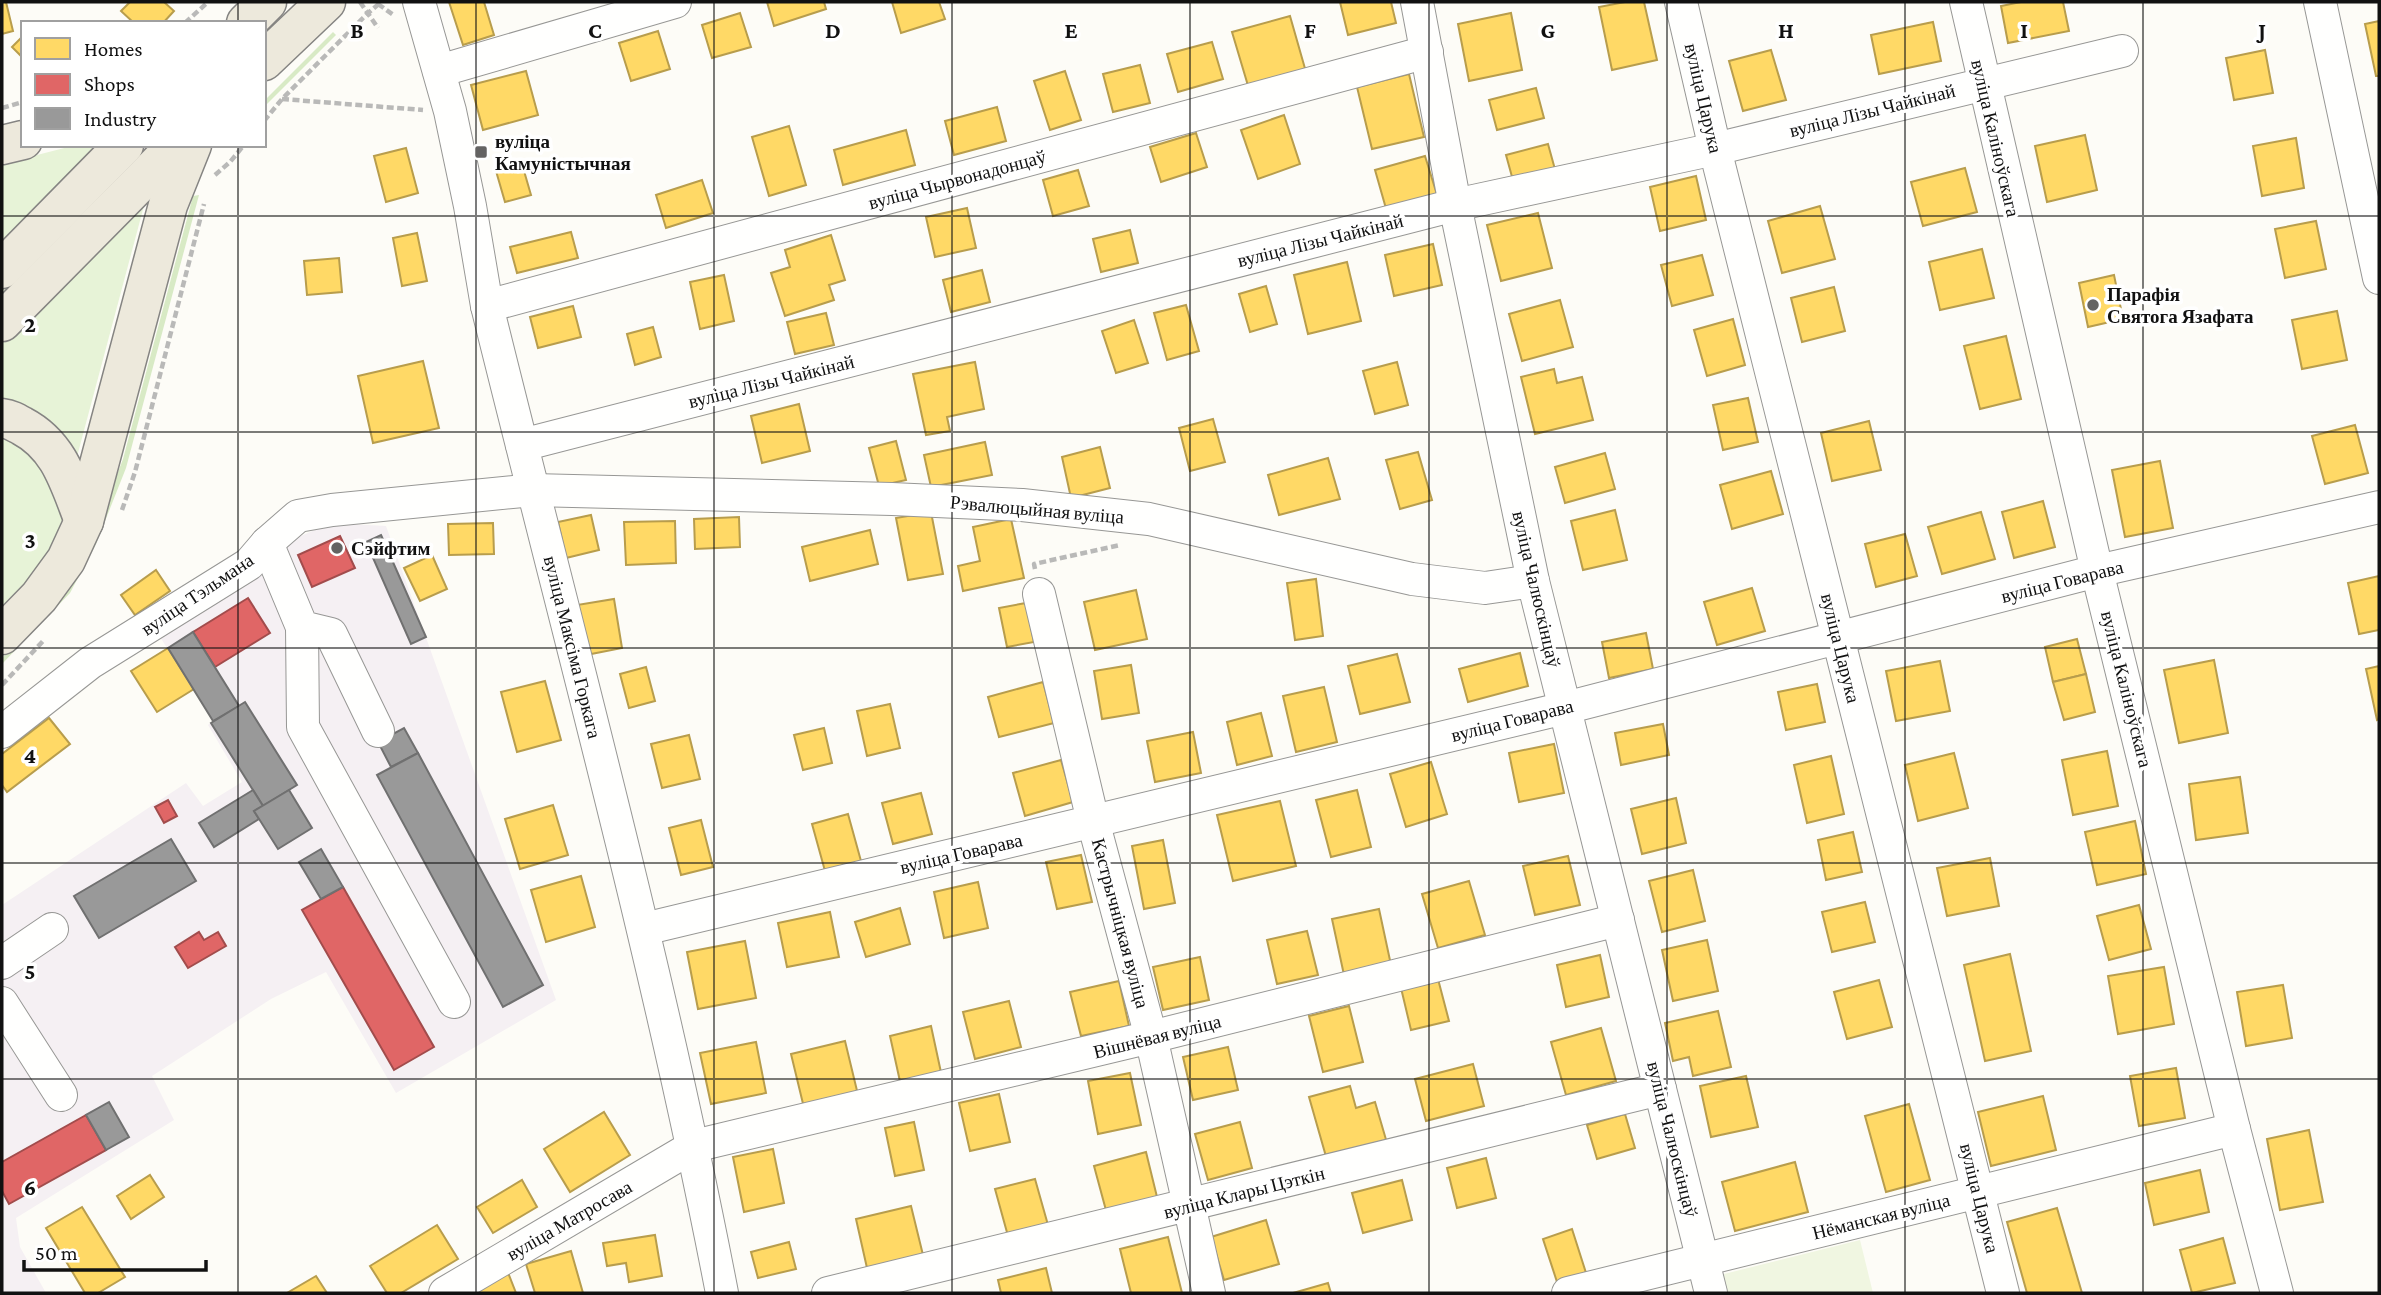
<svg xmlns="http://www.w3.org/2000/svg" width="2381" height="1295" font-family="'Crimson Pro',serif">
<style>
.industrial{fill:#f5f0f3}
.green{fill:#e7f3d7}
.forest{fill:#d8eac5}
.pitch{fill:#f0f6e1}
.homes{fill:#ffd966;stroke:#b89d4c;stroke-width:2}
.shops{fill:#e06666;stroke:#a24c4c;stroke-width:2}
.industry{fill:#999;stroke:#707070;stroke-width:2}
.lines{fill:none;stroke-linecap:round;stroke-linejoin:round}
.minor-casing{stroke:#979795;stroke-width:34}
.major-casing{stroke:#858482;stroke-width:41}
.path{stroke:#b9b9b8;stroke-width:4.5;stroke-dasharray:7 3.5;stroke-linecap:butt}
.minor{stroke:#fffffe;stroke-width:32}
.major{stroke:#ede9dc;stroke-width:38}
.grid{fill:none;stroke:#111;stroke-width:2;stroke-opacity:0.55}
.poi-dot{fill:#646362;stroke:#fff;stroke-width:2.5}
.labels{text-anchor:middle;stroke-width:7;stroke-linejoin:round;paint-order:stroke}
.street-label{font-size:19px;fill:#111;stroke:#fff}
.poi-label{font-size:19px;font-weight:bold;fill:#111;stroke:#fff;text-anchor:start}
.grid-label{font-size:23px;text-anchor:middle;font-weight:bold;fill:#111;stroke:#fff;stroke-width:7;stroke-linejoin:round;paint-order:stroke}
</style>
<rect width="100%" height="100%" fill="#fdfcf7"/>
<!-- industrial -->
<path class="industrial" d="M331,523l55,3 170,474 -160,93 -70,-121 -55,27 -119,77 22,44 -158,98 4,29 26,46h-44v-388l184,-122 17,23 39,-24 -34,-57 5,-4 -63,-100 51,-42z"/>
<!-- green -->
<path class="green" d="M76,145h34l39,42 -75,281 -18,85 -54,53v-442z"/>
<!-- forest -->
<g class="forest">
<path d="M333,32l3,3 -72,72v-6z"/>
<path d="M199,195l-73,273 -30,76 -26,49 -68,71v-6l31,-32 61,-91 29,-76 70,-263z"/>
</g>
<!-- pitch -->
<path class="pitch" d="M1860,1240l13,53h-148l-5,-18z"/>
<!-- homes -->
<g class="homes">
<path d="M2,2h4l7,29 -11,3z"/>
<path d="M130,2h34l10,9 -11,12h-29l-13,-12z"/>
<path d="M449,2h35l10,33 -31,10z"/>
<path d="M767,2h57l2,7 -52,17z"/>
<path d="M892,2h47l6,17 -44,14z"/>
<path d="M1340,2h51l5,21 -48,12z"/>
<path d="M1625,2h19l13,58 -45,10 -13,-63z"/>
<path d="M2021,2h42l6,29 -61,12 -7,-37z"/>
<path d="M740,13l11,34 -39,11 -10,-33z"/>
<path d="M1511,13l11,57 -53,11 -11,-57z"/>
<path d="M1290,16l16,56 -57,17 -17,-57z"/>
<path d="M2379,21v55h-3l-11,-52z"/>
<path d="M1933,22l8,39 -62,13 -8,-39z"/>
<path d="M658,31l12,38 -39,12 -12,-38z"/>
<path d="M23,36v22l-11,-11z"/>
<path d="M1212,42l11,37 -45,13 -11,-38z"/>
<path d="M1771,50l15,50 -43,11 -14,-50z"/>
<path d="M2265,50l8,43 -39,7 -8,-42z"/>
<path d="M1140,65l10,38 -37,9 -10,-38z"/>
<path d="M526,71l12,44 -55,15 -12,-45z"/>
<path d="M1065,71l16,49 -31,10 -16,-49z"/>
<path d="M1409,74l15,63 -52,12 -15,-62z"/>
<path d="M1536,88l8,30 -47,12 -8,-30z"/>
<path d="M997,107l9,34 -52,14 -9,-34z"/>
<path d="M1284,115l16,49 -42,15 -17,-49z"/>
<path d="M789,126l17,59 -37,11 -17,-59z"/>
<path d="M906,130l9,35 -72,20 -9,-35z"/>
<path d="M1196,133l11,34 -46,15 -11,-35z"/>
<path d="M2085,135l12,55 -50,12 -12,-56z"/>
<path d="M2296,138l8,50 -42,8 -9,-50z"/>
<path d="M1548,144l8,29 -42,11 -8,-29z"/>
<path d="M406,148l12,45 -32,9 -12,-46z"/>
<path d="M1425,156l13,42 -51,14 -12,-42z"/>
<path d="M522,164l9,31 -26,7 -9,-31z"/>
<path d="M1965,168l12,44 -54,14 -12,-44z"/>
<path d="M1078,170l11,36 -36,10 -10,-36z"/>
<path d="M1696,176l10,44 -46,11 -10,-44z"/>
<path d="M702,180l11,33 -47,15 -10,-33z"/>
<path d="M1820,206l15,53 -53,14 -14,-52z"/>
<path d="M967,208l9,40 -41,9 -9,-40z"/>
<path d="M1538,213l14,55 -51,13 -14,-56z"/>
<path d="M2316,221l10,48 -41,9 -10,-49z"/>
<path d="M1130,230l8,33 -37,9 -8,-33z"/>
<path d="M571,232l7,26 -61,15 -7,-26z"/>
<path d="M417,233l10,48 -25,5 -9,-48z"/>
<path d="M831,235l14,45 -16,5 5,15 -49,16 -14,-43 19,-6 -5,-17z"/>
<path d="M1433,244l9,41 -48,11 -9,-41z"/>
<path d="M1982,249l12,49 -54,12 -11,-48z"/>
<path d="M1702,255l11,40 -41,11 -11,-41z"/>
<path d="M339,258l3,34 -35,3 -3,-34z"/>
<path d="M1347,262l14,59 -53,13 -14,-59z"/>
<path d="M982,270l8,32 -39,10 -8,-32z"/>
<path d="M724,275l10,46 -34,8 -10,-47z"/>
<path d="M2114,275l9,44 -35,8 -9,-44z"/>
<path d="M1266,286l11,38 -27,8 -11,-38z"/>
<path d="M1834,287l11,44 -43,11 -11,-44z"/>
<path d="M1560,300l13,47 -51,14 -13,-47z"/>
<path d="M1186,305l13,46 -32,9 -13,-47z"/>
<path d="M573,306l8,31 -43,11 -8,-31z"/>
<path d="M2337,311l10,49 -45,9 -10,-49z"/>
<path d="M826,313l8,32 -39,9 -8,-32z"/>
<path d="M1733,319l12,46 -38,11 -13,-46z"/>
<path d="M1134,320l14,43 -32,10 -14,-42z"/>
<path d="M653,327l8,30 -26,8 -8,-31z"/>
<path d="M2006,336l15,63 -41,10 -16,-63z"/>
<path d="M423,361l16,67 -66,15 -15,-67z"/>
<path d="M975,362l9,47 -37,8 3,14 -24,4 -13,-61z"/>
<path d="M1397,362l11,43 -33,9 -12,-43z"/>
<path d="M1554,369l3,14 25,-6 11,43 -58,14 -14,-57z"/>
<path d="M1748,398l10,44 -35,8 -10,-45z"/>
<path d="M799,404l11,47 -48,12 -11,-47z"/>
<path d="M1213,419l12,43 -35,9 -11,-43z"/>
<path d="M1869,421l12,49 -49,11 -11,-48z"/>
<path d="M2355,425l13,48 -43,11 -13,-48z"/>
<path d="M896,441l10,39 -27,6 -10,-38z"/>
<path d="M985,442l7,33 -61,12 -7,-32z"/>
<path d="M1100,447l10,41 -39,10 -9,-41z"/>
<path d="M1418,452l14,48 -32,9 -14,-49z"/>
<path d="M1605,453l10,36 -50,14 -10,-36z"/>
<path d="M1328,458l12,41 -61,16 -11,-40z"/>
<path d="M2160,461l13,67 -48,9 -13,-67z"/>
<path d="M1771,471l12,43 -51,15 -12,-44z"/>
<path d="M2043,501l12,46 -41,11 -12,-46z"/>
<path d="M1615,510l12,50 -44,10 -12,-49z"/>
<path d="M931,512l12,62 -35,6 -12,-62z"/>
<path d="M1981,512l14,47 -53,15 -14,-47z"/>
<path d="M591,515l8,35 -33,8 -8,-36z"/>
<path d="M739,517l1,30 -45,2 -1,-30z"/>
<path d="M1011,519l13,59 -61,13 -5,-25 22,-5 -7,-34z"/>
<path d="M675,521l1,42 -50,2 -2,-43z"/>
<path d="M493,523l1,31 -45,1 -1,-31z"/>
<path d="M870,530l8,34 -68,17 -8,-34z"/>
<path d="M1905,534l12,42 -41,11 -11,-43z"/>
<path d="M432,555l15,34 -27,12 -16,-33z"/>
<path d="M156,570l14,21 -35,24 -14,-20z"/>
<path d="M2379,576v54l-20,4 -11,-51z"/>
<path d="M1316,579l7,57 -28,4 -8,-57z"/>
<path d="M1752,588l13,43 -48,14 -13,-43z"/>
<path d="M1136,590l11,49 -52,11 -11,-48z"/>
<path d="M614,599l8,49 -36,7 -9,-50z"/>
<path d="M1026,603l8,39 -27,5 -8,-39z"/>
<path d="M1646,633l7,36 -44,9 -7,-36z"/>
<path d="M2077,639l9,35 -33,8 -8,-35z"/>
<path d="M168,648l26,41 -37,23 -26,-41z"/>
<path d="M1520,653l8,33 -60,16 -9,-33z"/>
<path d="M1397,654l13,48 -50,12 -12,-48z"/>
<path d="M2214,660l14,73 -49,10 -15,-73z"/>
<path d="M1940,661l10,50 -54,10 -10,-50z"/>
<path d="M1131,665l8,48 -37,6 -8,-48z"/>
<path d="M2379,666v53l-2,1 -11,-51z"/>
<path d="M646,667l9,34 -26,7 -9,-34z"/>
<path d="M2086,674l9,38 -31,8 -11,-38z"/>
<path d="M545,681l16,59 -44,12 -16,-60z"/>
<path d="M1043,682l11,41 -55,14 -11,-40z"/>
<path d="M1817,684l8,38 -39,8 -8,-38z"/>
<path d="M1324,687l13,55 -41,10 -13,-56z"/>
<path d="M890,704l10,44 -33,8 -10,-45z"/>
<path d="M1261,713l11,43 -35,9 -10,-43z"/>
<path d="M49,718l21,26 -63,48 -5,-7v-31z"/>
<path d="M1663,724l6,31 -48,10 -6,-32z"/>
<path d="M824,728l8,35 -29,7 -9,-35z"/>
<path d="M1193,732l8,41 -46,9 -8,-41z"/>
<path d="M689,735l11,44 -38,9 -11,-44z"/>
<path d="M1554,744l10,49 -45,9 -10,-49z"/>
<path d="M2107,751l11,55 -45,9 -11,-55z"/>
<path d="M1954,753l14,55 -50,13 -13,-56z"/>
<path d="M1831,756l13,58 -37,9 -13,-58z"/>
<path d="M1061,760l12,42 -48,14 -12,-43z"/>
<path d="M1431,762l16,52 -41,13 -16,-53z"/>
<path d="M2240,777l8,56 -52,7 -7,-56z"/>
<path d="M1357,790l14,57 -40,10 -15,-57z"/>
<path d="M921,793l11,41 -39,10 -11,-41z"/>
<path d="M1676,798l10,45 -44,11 -11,-45z"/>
<path d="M1280,801l16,65 -63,15 -16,-66z"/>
<path d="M553,805l15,50 -48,14 -15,-50z"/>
<path d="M848,814l13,47 -36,10 -13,-47z"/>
<path d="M701,820l12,47 -32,8 -12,-47z"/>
<path d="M2135,821l11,53 -49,11 -12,-53z"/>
<path d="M1853,832l9,40 -36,8 -8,-40z"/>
<path d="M1163,840l12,63 -31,6 -12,-63z"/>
<path d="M1081,855l11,47 -35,7 -11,-47z"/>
<path d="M1568,856l12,49 -45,10 -12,-49z"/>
<path d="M1990,858l9,48 -52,10 -10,-48z"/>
<path d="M1693,870l12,51 -43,11 -13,-51z"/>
<path d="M581,876l14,51 -49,15 -15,-52z"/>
<path d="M1469,881l16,54 -47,13 -16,-54z"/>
<path d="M978,882l10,46 -44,10 -10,-46z"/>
<path d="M1865,902l10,40 -43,10 -10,-40z"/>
<path d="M2139,905l12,44 -42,11 -12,-44z"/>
<path d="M900,908l10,36 -44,13 -11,-35z"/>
<path d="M1379,909l12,56 -47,10 -12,-56z"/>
<path d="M830,912l9,45 -52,10 -9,-44z"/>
<path d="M1307,931l11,44 -41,9 -10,-44z"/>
<path d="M1707,940l11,51 -45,10 -11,-51z"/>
<path d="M745,941l11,57 -58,11 -11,-57z"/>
<path d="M2010,954l21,97 -46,10 -21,-96z"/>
<path d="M1600,955l9,42 -43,10 -9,-42z"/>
<path d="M1200,957l9,43 -46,10 -10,-43z"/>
<path d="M2164,967l10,57 -56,10 -10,-58z"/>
<path d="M1438,979l11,42 -38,9 -10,-42z"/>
<path d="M1879,980l13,47 -45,12 -13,-47z"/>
<path d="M1119,981l10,45 -48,10 -11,-44z"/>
<path d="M2283,985l9,53 -46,8 -9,-54z"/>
<path d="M1009,1001l12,46 -46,12 -12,-47z"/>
<path d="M1349,1006l14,56 -40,10 -14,-56z"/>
<path d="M1718,1011l13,56 -38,9 -4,-19 -16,4 -8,-38z"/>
<path d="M931,1026l11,51 -41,9 -11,-50z"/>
<path d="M1601,1028l15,53 -50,14 -15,-53z"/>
<path d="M845,1041l14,58 -54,13 -14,-58z"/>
<path d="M756,1042l10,51 -55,11 -11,-51z"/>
<path d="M1228,1047l10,43 -45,10 -10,-43z"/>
<path d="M1473,1064l11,42 -58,15 -11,-42z"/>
<path d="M2176,1068l9,50 -46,8 -9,-50z"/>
<path d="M1130,1073l11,52 -43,9 -10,-53z"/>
<path d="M1746,1076l12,51 -47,10 -11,-51z"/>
<path d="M1350,1086l6,22 19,-6 12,41 -60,17 -18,-63z"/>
<path d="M999,1094l11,48 -40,9 -11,-48z"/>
<path d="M2043,1096l13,54 -65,16 -13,-54z"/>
<path d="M1909,1104l21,76 -44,12 -21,-76z"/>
<path d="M604,1112l26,43 -60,37 -26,-43z"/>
<path d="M1625,1114l10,34 -38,11 -10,-34z"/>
<path d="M914,1122l10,48 -29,6 -10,-48z"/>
<path d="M1240,1122l12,46 -44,12 -13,-46z"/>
<path d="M2309,1130l14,72 -43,8 -13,-71z"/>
<path d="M773,1149l11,54 -40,9 -11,-55z"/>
<path d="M1146,1152l12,49 -51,13 -13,-48z"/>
<path d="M1486,1158l10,40 -39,10 -10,-40z"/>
<path d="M1795,1162l13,50 -73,19 -13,-49z"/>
<path d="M2200,1170l9,42 -55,13 -9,-42z"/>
<path d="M150,1175l14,22 -33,22 -14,-23z"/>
<path d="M1035,1179l13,46 -40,11 -13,-47z"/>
<path d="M522,1180l15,27 -44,26 -16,-26z"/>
<path d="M1402,1180l10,40 -49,13 -11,-40z"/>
<path d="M911,1206l12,49 -56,13 -11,-49z"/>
<path d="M82,1207l43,70 -27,16h-13l-39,-65z"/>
<path d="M2057,1208l25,85h-55l-20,-71z"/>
<path d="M1266,1220l13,44 -55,16 -13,-43z"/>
<path d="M437,1225l21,34 -57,34h-14l-17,-27z"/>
<path d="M1572,1229l15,47 -29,9 -15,-46z"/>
<path d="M655,1235l7,41 -33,6 -3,-19 -19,3 -4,-23z"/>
<path d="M1168,1237l14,56h-51l-11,-44z"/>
<path d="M2223,1238l12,45 -43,10 -12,-43z"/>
<path d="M789,1242l7,27 -38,9 -7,-26z"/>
<path d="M571,1251l12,42h-48l-9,-29z"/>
<path d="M1046,1268l6,25h-51l-3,-13z"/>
<path d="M507,1270l9,23h-39l-4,-11z"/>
<path d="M316,1276l11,17h-40z"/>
<path d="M1328,1283l3,10h-38z"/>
</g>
<!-- shops -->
<g class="shops">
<path d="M340,536l15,32 -43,19 -14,-32z"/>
<path d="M248,598l22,35 -55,34 -22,-35z"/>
<path d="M168,800l9,16 -13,7 -9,-16z"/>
<path d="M343,887l91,160 -40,23 -92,-160z"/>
<path d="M199,932l5,8 14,-8 8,14 -38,22 -13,-21z"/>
<path d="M86,1115l20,35 -97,54 -7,-13v-29z"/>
</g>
<!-- industry -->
<g class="industry">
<path d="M381,535l45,102 -15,7 -45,-102z"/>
<path d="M193,632l46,74 -26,15 -45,-73z"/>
<path d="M245,702l52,83 -34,21 -52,-83z"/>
<path d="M404,728l14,25 -27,14 -13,-25z"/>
<path d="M418,753l125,232 -40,22 -126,-232z"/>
<path d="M253,790l10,16 -9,5 5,8 -45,28 -15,-24z"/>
<path d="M289,790l23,38 -34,21 -24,-38z"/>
<path d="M171,839l25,42 -97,57 -25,-42z"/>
<path d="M321,849l22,38 -22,12 -22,-37z"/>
<path d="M109,1102l20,35 -23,13 -20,-35z"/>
</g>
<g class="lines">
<defs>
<g id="minor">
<path d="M419,2l31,109 20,95 17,100c81,328 171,655 235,987"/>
<path d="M1417,2l38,203 78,376 178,712"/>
<path d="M1681,2l34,147 288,1144"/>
<path d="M1966,2l131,569 137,558 43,164"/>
<path d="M2320,2l59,276"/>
<path d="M439,71l236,-69"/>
<path d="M487,306l940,-254"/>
<path d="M522,445l933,-240 260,-56 407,-98"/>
<path d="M267,543l35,84 29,7 47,97"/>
<path d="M1039,594l54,227 58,216 58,256"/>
<path d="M302,627l1,100 151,275"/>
<path d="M2,732l88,-69 159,-99 18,-21 31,-27 34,-6 201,-20 359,9 130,6 127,14 263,60 73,9 48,-7"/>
<path d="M644,929l921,-221 532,-137 282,-64"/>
<path d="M2,963l50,-34"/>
<path d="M2,1003l59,92"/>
<path d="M445,1293l249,-147 457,-109 467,-117"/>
<path d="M828,1293l832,-204"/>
<path d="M1568,1293l666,-164"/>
</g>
<g id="major">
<path d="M246,23l21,-21"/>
<path d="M264,61l62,-59"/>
<path d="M2,145l21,-5"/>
<path d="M2,269l122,-124"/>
<path d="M2,322l175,-177"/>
<path d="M2,418c8,1 13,4 20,8 38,20 47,57 62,95"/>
<path d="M2,635l37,-38 27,-37 18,-39 84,-316 24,-60"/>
</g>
</defs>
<!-- minor casing -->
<use href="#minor" class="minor-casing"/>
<!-- major casing -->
<use href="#major" class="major-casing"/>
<!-- path -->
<g class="path">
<path d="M360,2l18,26"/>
<path d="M378,4l17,12"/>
<path d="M185,23l23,-21"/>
<path d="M282,99l141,11"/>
<path d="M2,108l21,-6"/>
<path d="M264,121l18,-22 85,-85 14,-12"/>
<path d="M215,175l15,-13 14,-17"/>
<path d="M122,510l13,-38 69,-268"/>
<path d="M1035,569l-1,-5 86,-19"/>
<path d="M2,685l42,-45"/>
</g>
<!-- minor -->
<use href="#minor" class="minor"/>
<!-- major -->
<use href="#major" class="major"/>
</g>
<!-- grid -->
<path class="grid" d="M238,2v21M476,2v1291M714,2v1291M952,2v1291M1190,2v1291M1429,2v1291M1667,2v1291M1905,2v1291M2143,2v1291M238,145v1148M2,216h2377M2,432h2377M2,648h2377M2,863h2377M2,1079h2377"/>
<!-- markers -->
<g class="poi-dot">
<rect x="474" y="145" width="14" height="14" rx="3.5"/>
<circle cx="2093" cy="305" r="7"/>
<circle cx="337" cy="548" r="7"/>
</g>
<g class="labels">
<!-- street labels -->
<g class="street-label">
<text transform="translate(1704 98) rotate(77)" y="7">вуліца Царука</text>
<text transform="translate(1872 110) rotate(-14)" y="7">вуліца Лізы Чайкінай</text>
<text transform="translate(1996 138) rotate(77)" y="7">вуліца Каліноўскага</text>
<text transform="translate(957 179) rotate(-15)" y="7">вуліца Чырвонадонцаў</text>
<text transform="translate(1320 240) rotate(-14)" y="7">вуліца Лізы Чайкінай</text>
<text transform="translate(771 381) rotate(-14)" y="7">вуліца Лізы Чайкінай</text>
<text transform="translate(1037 509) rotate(5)" y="7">Рэвалюцыйная вуліца</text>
<text transform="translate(2062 581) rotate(-14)" y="7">вуліца Говарава</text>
<text transform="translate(1537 589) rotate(77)" y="7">вуліца Чалюскінцаў</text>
<text transform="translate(197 594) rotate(-34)" y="7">вуліца Тэльмана</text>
<text transform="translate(573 647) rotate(76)" y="7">вуліца Максіма Горкага</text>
<text transform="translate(1841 648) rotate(76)" y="7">вуліца Царука</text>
<text transform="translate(2127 689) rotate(76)" y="7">вуліца Каліноўскага</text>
<text transform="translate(1512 720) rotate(-14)" y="7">вуліца Говарава</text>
<text transform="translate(961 853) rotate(-13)" y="7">вуліца Говарава</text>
<text transform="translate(1121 923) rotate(75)" y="7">Кастрычніцкая вуліца</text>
<text transform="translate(1157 1036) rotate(-14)" y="7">Вішнёвая вуліца</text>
<text transform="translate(1673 1139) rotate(76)" y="7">вуліца Чалюскінцаў</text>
<text transform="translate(1244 1192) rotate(-14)" y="7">вуліца Клары Цэткін</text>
<text transform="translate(1980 1198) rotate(76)" y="7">вуліца Царука</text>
<text transform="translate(1881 1216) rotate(-14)" y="7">Нёманская вуліца</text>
<text transform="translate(569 1220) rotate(-30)" y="7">вуліца Матросава</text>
</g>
<!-- poi labels -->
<g class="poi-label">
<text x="495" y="148">вуліца<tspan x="495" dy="22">Камуністычная</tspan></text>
<text x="2107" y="301">Парафія<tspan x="2107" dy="22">Святога Язафата</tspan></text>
<text x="351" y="555">Сэйфтим</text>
</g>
</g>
<g class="grid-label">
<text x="357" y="38">B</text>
<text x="595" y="38">C</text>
<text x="833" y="38">D</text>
<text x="1071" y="38">E</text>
<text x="1310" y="38">F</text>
<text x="1548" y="38">G</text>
<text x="1786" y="38">H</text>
<text x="2024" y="38">I</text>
<text x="2262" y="38">J</text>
<text x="30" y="332">2</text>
<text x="30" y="548">3</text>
<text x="30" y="763">4</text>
<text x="30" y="979">5</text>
<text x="30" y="1195">6</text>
</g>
<!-- border -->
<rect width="2381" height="1295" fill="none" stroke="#111111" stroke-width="7"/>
<!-- legend -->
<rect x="21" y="21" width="245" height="126" fill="#ffffff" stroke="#a0a0a0" stroke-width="2"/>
<rect x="35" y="38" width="35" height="21" fill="#ffd966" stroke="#a0a0a0" stroke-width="2"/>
<text x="84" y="56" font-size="21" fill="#111111">Homes</text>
<rect x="35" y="74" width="35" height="21" fill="#e06666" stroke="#a0a0a0" stroke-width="2"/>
<text x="84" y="91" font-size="21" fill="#111111">Shops</text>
<rect x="35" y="108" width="35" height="21" fill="#999999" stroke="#a0a0a0" stroke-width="2"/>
<text x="84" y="126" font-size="21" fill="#111111">Industry</text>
<!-- scale -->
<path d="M24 1260v10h182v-10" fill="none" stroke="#111111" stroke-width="3.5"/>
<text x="35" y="1260" font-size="21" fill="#111111" stroke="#ffffff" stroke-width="5" paint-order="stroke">50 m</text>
</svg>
